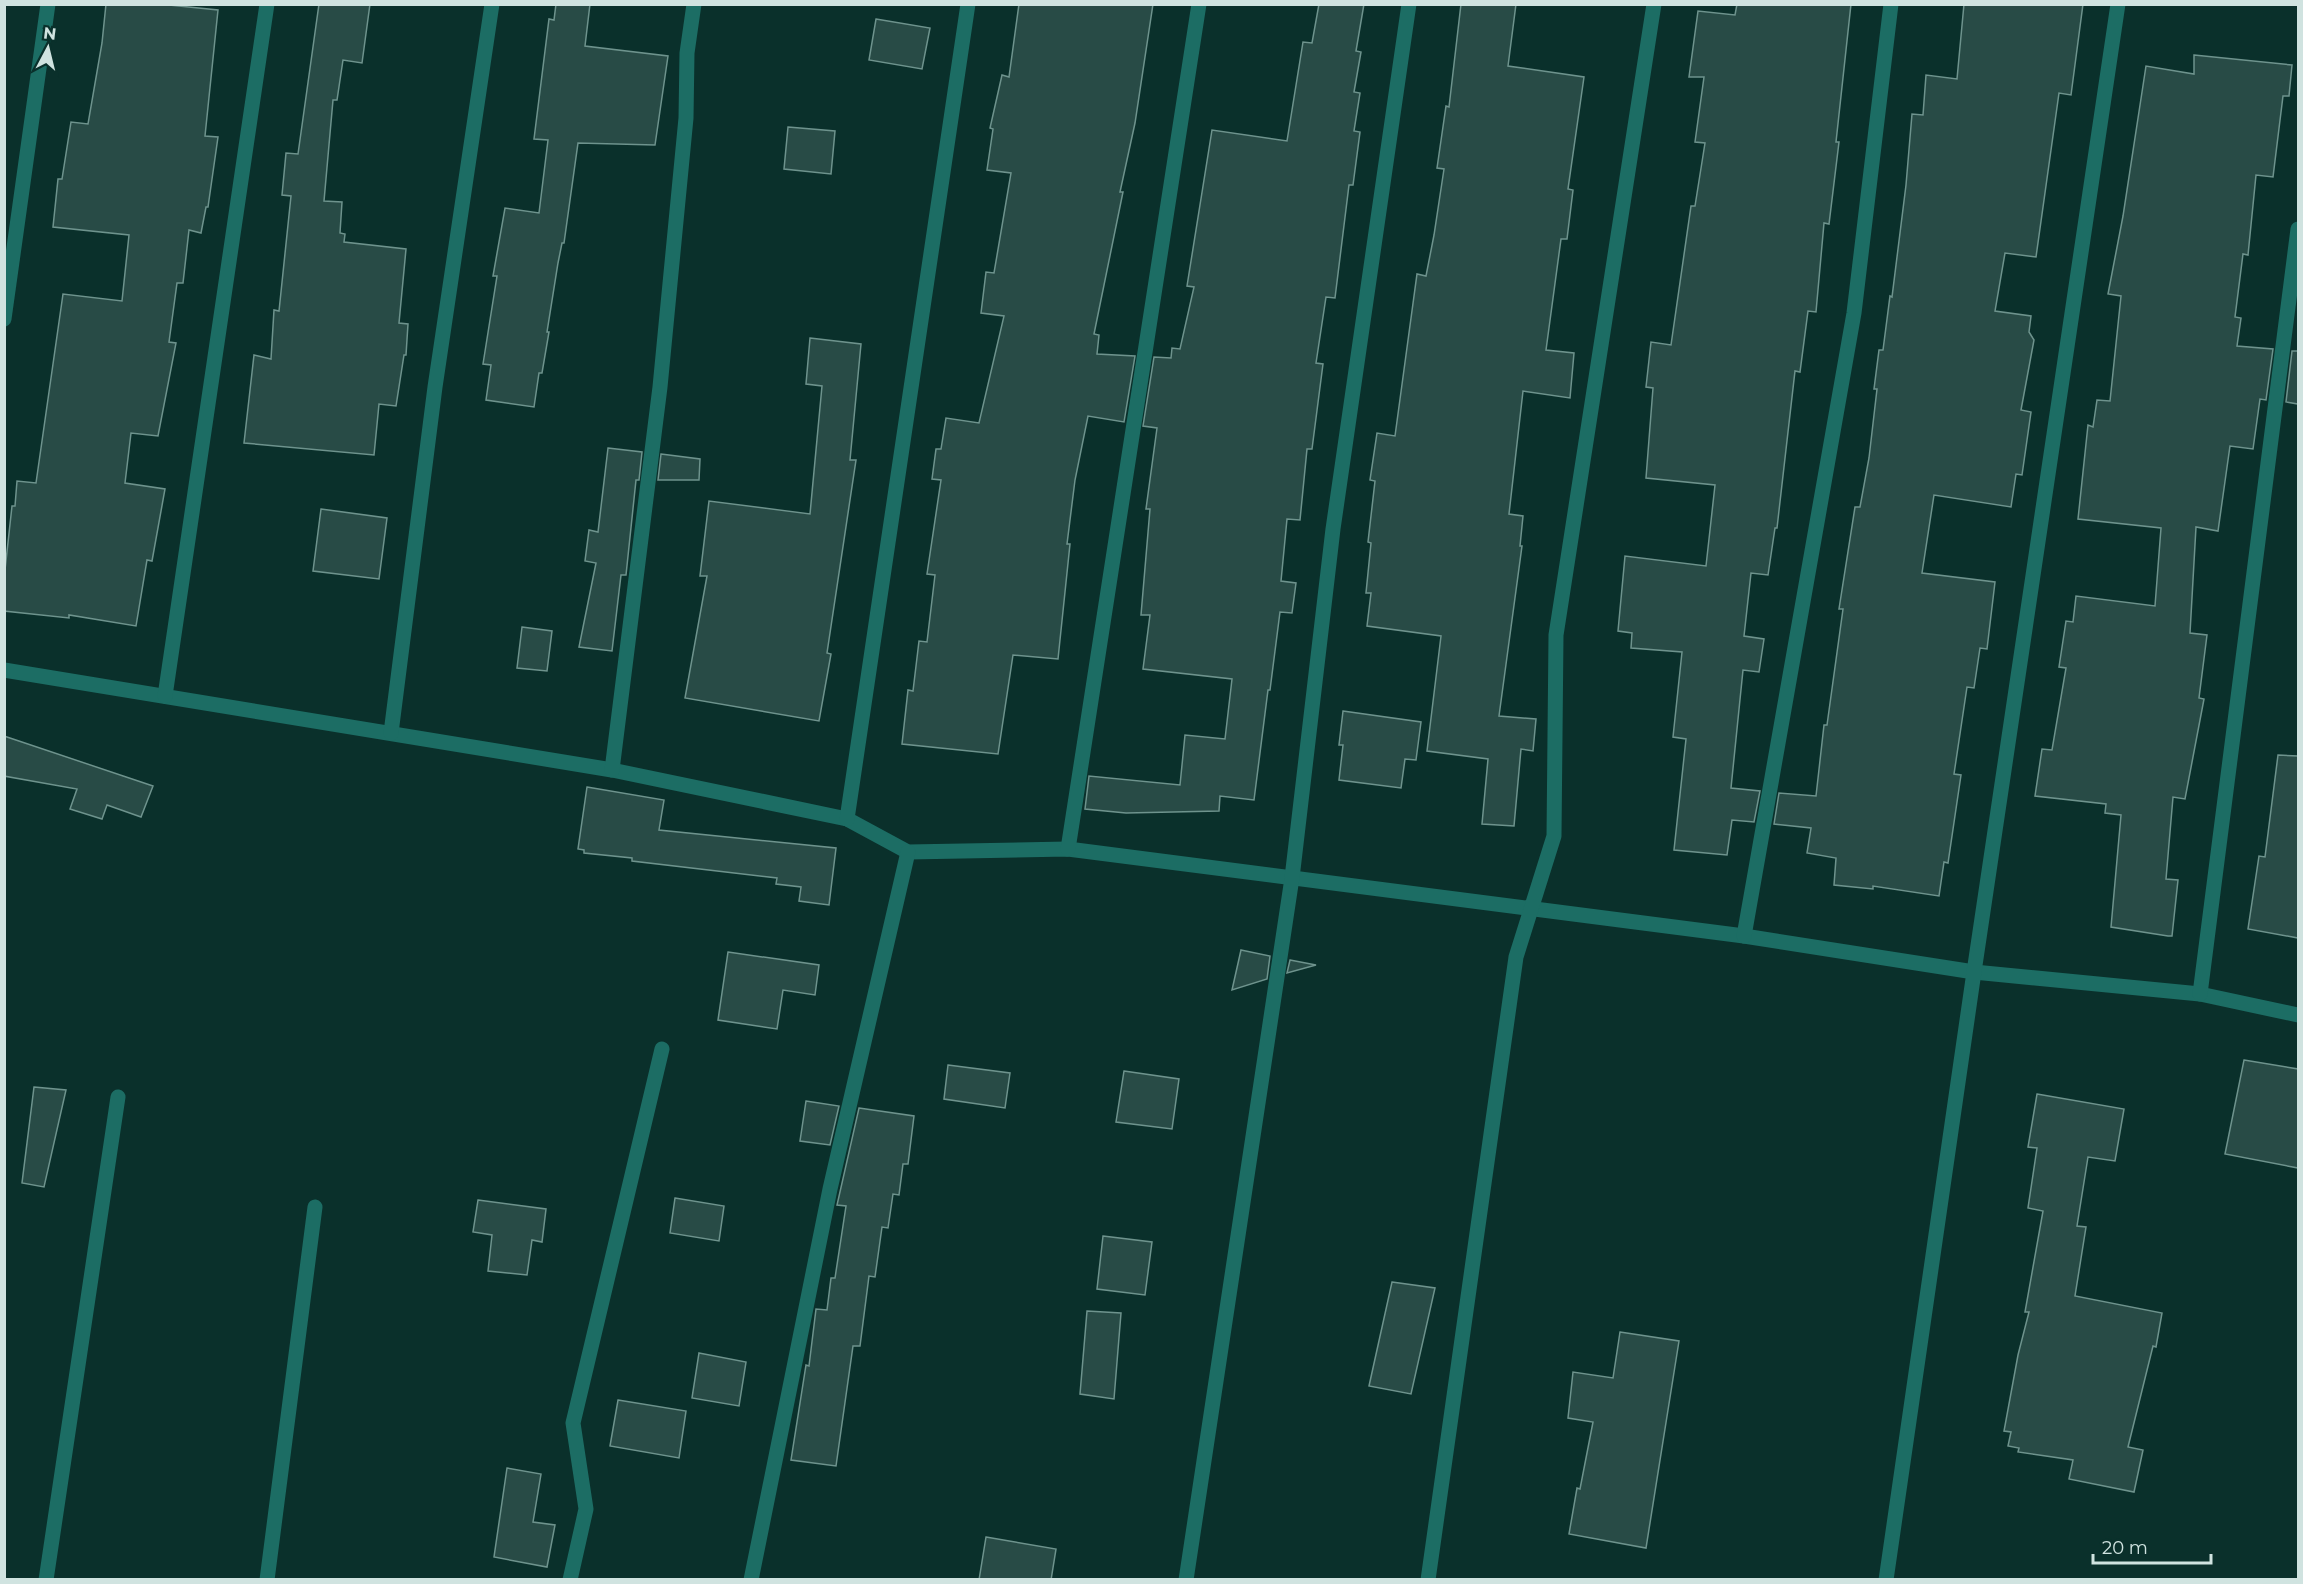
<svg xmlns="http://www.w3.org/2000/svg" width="2303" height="1584" font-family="Montserrat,sans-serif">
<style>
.building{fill:#284b46;stroke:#6e938d;stroke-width:1.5}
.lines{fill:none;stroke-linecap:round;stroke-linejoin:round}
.minor{stroke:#1c6d64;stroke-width:15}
</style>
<rect width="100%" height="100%" fill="#0a302b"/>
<!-- building -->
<g class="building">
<path d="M106,4h53l59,6 -13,126 13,1 -10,70h-2l-5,26 -12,-3 -6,53h-6l-8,59 7,1 -18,93 -27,-3 -6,50 40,6 -13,72 -5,-1 -11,66 -67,-11v3l-65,-7v-32l8,-73h3l2,-25 19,2 27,-189 59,7 7,-66 -76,-8 5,-48h4l9,-57 17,2 14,-81z"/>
<path d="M319,4h51l-8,59 -19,-3 -6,40h-4l-9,101 18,1 -2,31 5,1 -1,8 62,7 -7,74 9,1 -2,31h-2l-8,51 -17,-2 -5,51 -130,-12 10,-88 17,4 3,-49 5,1 12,-115 -9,-1 4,-42 12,1z"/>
<path d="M556,4h34l-5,42 83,10 -13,89 -77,-2 -14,100h-2l-4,20 -11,69h2l-7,41h-3l-5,34 -48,-7 5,-35 -8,-1 14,-88h-4l12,-68 34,5 9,-73 -14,-1 15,-120 5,1z"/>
<path d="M1019,4h134l-18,119 -15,69h3l-29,142 5,1 -2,19 38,2 -11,66 -36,-6 -13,64 -8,64h3l-12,115 -45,-4 -15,99 -96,-10 6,-54 5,1 6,-50 8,1 8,-67 -8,-1 14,-94 -9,-1 4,-30h5l5,-31 33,5 25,-107 -23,-3 5,-41 8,1 17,-100 -24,-3 6,-41 -3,-1 12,-53 7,2z"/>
<path d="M1319,4h45l-8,47 5,1 -7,40 6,1 -6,38 6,1 -7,53h-4l-14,113 -9,-1 -10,66 7,1 -11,85h-5l-7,71 -13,-1 -6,62 15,2 -4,30 -12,-1 -10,78h-2l-14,110 -34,-4 -1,15 -93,2 -41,-4 4,-33 91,9 5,-50 40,4 7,-60 -89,-10 7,-54h-9l9,-106h-4l11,-81 -14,-2 11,-69 17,1 1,-10 8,1 14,-62 -7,-1 25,-156 75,11 16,-99 9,1z"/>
<path d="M1461,4h55l-8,62 76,11 -16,112 5,1 -6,49h-6l-15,111 28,3 -4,45 -47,-7 -14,123 14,2 -3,30h2l-23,170 37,3 -3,32 -12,-2 -7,77 -32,-2 6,-65 -61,-8 14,-115 -74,-10 4,-33h-5l5,-50 -3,-1 7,-61 -5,-1 7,-47 18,3 22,-162 9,2 8,-41 10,-66 -7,-1 9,-62 3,1z"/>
<path d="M1737,4h114l-15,138h3l-10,82 -5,-1 -8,89 -8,-1 -8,61 -5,-1 -18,157h-2l-7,47 -17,-2 -7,63 20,3 -5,33 -16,-2 -12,118 29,3 -6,31 -22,-2 -5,35 -53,-5 12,-111 -13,-2 9,-85 -51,-4 1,-15 -14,-2 7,-75 81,10 9,-81 -69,-7 7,-90 -7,-1 5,-45 20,3 20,-139h4l10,-63 -10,-1 9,-65h-15l9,-66 37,4z"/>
<path d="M1964,4h119l-12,91 -12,-2 -23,164 -31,-4 -10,58 36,5 -2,16 5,8 -13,70 10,2 -9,63 -6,-1 -5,33 -77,-12 -12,78 73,9 -8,67 -7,-1 -6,40 -7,-1 -13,87 7,1 -13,88 -4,-1 -5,34 -66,-10v3l-39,-4 2,-27 -29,-5 4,-25 -37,-4 5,-31 37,3 8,-71h3l16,-116h-4l16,-102h5l9,-49 8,-69h-3l5,-39h4l7,-54 2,1 14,-112 6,-71 11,1 3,-40 31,4z"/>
<path d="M876,19l54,9 -8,41 -53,-9z"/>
<path d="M2194,55l98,10 -3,31h-6l-10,81 -17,-2 -8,80 -5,-1 -8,63 6,1 -4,28 36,3 -7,51 -6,-1 -7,50 -23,-3 -12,85 -22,-4 -6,106 17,2 -8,63 5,1 -19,100 -12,-2 -7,82 12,1 -6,56h-4l-57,-9 10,-112 -16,-2 1,-9 -71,-8 7,-47 10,1 14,-82 -7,-1 7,-46 7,1 3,-26 79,10 6,-78 -83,-9 10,-94 5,2 4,-27 13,1 11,-105 -13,-2 15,-78 23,-150 48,8z"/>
<path d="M788,127l47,4 -4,43 -47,-5z"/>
<path d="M810,338l51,6 -11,116h6l-29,193 4,1 -12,67 -134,-23 22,-122h-7l9,-75 101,13 12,-128 -16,-2z"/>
<path d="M2292,351h6v53l-12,-2z"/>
<path d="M608,448l34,4 -3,28h-3l-10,95h-5l-9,76 -33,-4 17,-84 -11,-2 4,-31 9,2z"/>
<path d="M661,454l39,5 -1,21h-41z"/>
<path d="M321,509l66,9 -8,61 -66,-8z"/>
<path d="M522,627l30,4 -5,40 -30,-3z"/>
<path d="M1343,711l78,11 -5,38 -11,-1 -4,29 -62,-8 4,-35h-4z"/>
<path d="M4,736l149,50 -12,31 -34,-12 -5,14 -32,-10 7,-20 -73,-13z"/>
<path d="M2278,755l20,1v182l-50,-9 11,-73 6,1z"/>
<path d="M587,787l77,13 -5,30 177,18 -7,57 -30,-4 2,-14 -25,-3 1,-6 -145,-17v-3l-48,-5v-3l-6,-1z"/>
<path d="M1241,950l29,6 -3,23 -35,11z"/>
<path d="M728,952l91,13 -4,30 -32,-5 -6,39 -59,-9z"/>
<path d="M1290,960l26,5 -29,8z"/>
<path d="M2244,1060l54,9v99l-73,-14z"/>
<path d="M948,1065l62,8 -5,35 -61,-9z"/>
<path d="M1124,1071l55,8 -7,50 -56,-7z"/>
<path d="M34,1087l32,3 -22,97 -22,-4z"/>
<path d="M2037,1094l87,15 -9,52 -27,-4 -11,69 9,1 -11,69 87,17 -6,34 -3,-1 -25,101 15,3 -9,42 -65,-13 4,-19 -55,-8 1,-4 -11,-2 3,-14 -7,-1 14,-76 11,-43h-4l18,-101 -15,-3 9,-60 -9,-1z"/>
<path d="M806,1101l33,5 -9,39 -30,-4z"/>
<path d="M859,1108l55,8 -6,48h-5l-4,31 -6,-1 -5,34 -6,-1 -7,50 -6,-1 -9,70h-7l-17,120 -45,-6 15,-95 3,1 7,-57 11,1 4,-32h4l11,-72 -9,-1z"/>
<path d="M675,1198l49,8 -5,35 -49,-8z"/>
<path d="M478,1200l68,9 -4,33 -10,-2 -5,35 -39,-4 4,-36 -19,-3z"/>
<path d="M1103,1236l49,6 -7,53 -48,-6z"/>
<path d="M1392,1282l43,6 -24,106 -42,-8z"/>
<path d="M1087,1311l34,2 -7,86 -34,-5z"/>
<path d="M1620,1332l59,9 -33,207 -77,-14 8,-46 3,1 13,-67 -25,-4 5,-46 40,6z"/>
<path d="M699,1353l47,9 -7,44 -47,-8z"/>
<path d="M618,1400l68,11 -7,47 -69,-12z"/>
<path d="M507,1468l34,6 -8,48 22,3 -8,42 -53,-10z"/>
<path d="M986,1537l70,12 -5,31h-72z"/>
</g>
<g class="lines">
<!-- minor -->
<g class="minor">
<path d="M4,319l44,-315"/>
<path d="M4,670l608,100 235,49 61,33 160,-3 676,87 230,36 226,22 98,21"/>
<path d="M165,696l102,-692"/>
<path d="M391,733l44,-346 57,-383"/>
<path d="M612,770l48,-383 26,-269 1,-65 7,-49"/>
<path d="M847,819l121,-815"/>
<path d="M1068,849l131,-845"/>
<path d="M1744,936l110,-623 37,-309"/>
<path d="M2200,994l98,-765"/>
<path d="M46,1580l72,-483"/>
<path d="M267,1580l48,-373"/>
<path d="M570,1580l16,-71 -13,-86 89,-374"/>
<path d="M751,1580l79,-391 78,-337"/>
<path d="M1186,1580l106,-702 41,-349 76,-525"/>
<path d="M1428,1580l88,-623 38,-121 2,-201 98,-631"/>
<path d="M1886,1580l88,-608 144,-968"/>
</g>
</g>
<!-- border -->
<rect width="2303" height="1584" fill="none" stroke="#d0e3e0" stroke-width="12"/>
<!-- north arrow -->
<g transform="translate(48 48) rotate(7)" stroke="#0a302b" stroke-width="4.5" paint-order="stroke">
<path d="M0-4.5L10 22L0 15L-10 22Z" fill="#d0e3e0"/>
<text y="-9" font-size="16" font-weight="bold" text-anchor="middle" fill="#d0e3e0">N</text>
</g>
<!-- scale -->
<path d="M2093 1554v9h118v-9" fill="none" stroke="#d0e3e0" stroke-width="3"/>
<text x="2102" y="1554" font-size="18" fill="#d0e3e0" stroke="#0a302b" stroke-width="4.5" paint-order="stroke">20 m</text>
</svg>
